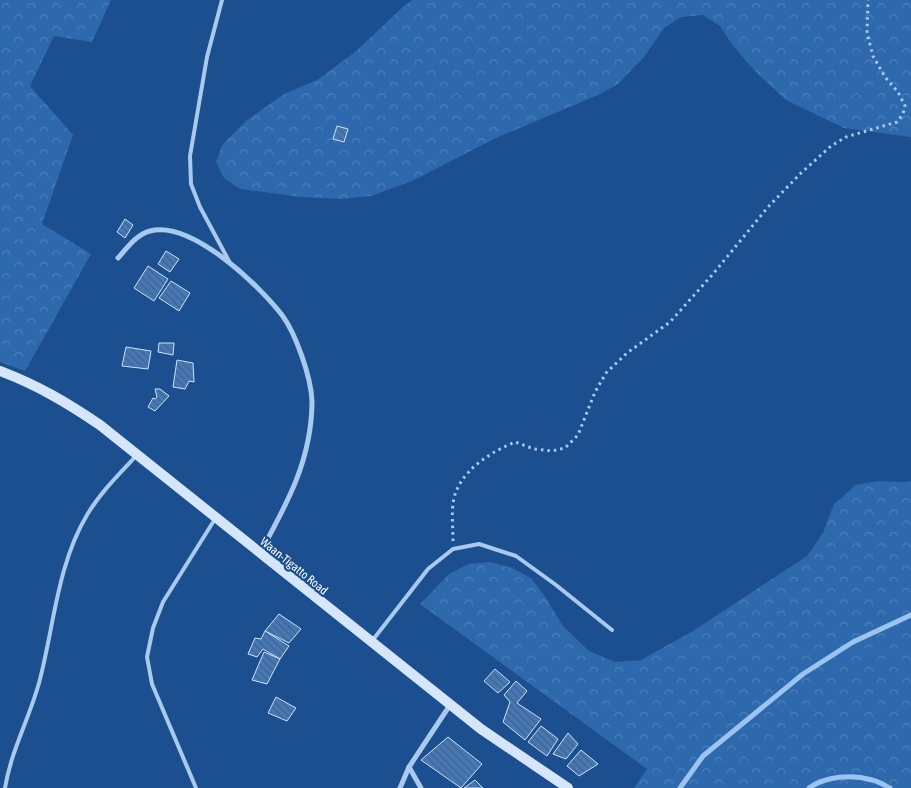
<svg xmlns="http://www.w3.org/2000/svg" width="911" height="788" font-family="'Asap Condensed',sans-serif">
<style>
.forest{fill:url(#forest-crowns)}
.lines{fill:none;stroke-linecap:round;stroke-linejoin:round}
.stream{stroke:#9cc4f0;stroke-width:5}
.building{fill:url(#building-back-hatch);stroke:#cfe3fa}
.path{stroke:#a9c9ee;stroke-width:3;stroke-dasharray:2.5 4;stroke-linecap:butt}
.lane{stroke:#a9c9ee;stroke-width:4}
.street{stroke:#a9c9ee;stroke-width:5}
.secondary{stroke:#d6e6fa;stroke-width:10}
.labels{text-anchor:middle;stroke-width:4.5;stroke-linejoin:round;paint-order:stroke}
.street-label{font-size:12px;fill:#fff;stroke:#1b4f8f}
</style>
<defs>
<pattern id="forest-crowns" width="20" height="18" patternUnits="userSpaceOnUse" patternTransform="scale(1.25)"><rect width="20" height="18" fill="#2e69ad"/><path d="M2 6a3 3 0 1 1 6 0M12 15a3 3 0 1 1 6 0" fill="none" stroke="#4d80b9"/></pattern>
<pattern id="building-back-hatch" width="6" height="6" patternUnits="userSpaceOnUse" patternTransform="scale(1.25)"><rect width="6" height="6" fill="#4478b7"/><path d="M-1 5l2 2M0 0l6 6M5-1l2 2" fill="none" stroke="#486282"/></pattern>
</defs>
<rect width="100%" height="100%" fill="#1b4f8f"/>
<!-- forest -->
<g class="forest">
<path d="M0,0h111l-19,42 -38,-6 -24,50 43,49 -31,89 49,30 -66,117 -25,-9z"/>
<path d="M413,0h498v137l-67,-9 -58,-28 -29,-27 -24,-27 -13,-20 -17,-11 -22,2 -17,11 -20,29 -26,27 -20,11 -102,43 -84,43 -41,15 -30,3 -40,-2 -61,-8 -16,-11 -8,-16 6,-17 24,-24 38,-27 35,-15 36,-27 50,-47z"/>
<path d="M877,481l26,1 8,-1v307h-277l13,-19 -227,-165 29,-30 20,-10 21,-2 22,6 19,10 13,17 19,31 26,25 26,11 26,-2 52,-29 114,-75 16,-23 11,-29 22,-19z"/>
</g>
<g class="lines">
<!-- stream -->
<g class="stream">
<path d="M680,788l23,-32 100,-82 50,-32 58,-27"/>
<path d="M809,788c17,-12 43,-14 63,-8 6,1 12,5 18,8"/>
</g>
</g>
<!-- building -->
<g class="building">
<path d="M337,126l11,3 -4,13 -11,-3z"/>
<path d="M125,219l8,6 -8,13 -8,-6z"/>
<path d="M166,251l13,8 -9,13 -12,-8z"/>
<path d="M148,266l20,13 -14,22 -20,-13z"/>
<path d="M171,281l19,12 -11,18 -20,-13z"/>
<path d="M159,343h15l-1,12 -15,-3z"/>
<path d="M126,347l25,4 -3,18 -26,-3z"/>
<path d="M177,360l16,3 1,19 -5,-1 -4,8 -12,-2z"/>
<path d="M155,389h5l9,7 -14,15 -7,-4 5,-9 2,1 2,-2z"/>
<path d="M279,614l22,15 -12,14 -24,-12z"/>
<path d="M265,631l24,15 -9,13 -17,-10 -6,8 -9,-3 7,-16 6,1z"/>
<path d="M264,652l16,7 -13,25 -15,-4z"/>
<path d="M495,669l15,13 -12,11 -14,-12z"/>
<path d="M516,681l11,10 -10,12 24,16 -16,21 -22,-18 7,-20 -6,-7z"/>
<path d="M276,697l20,11 -9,13 -19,-8z"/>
<path d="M541,726l17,13 -11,17 -19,-14z"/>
<path d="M568,733l10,11 -12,15 -13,-5z"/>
<path d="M448,737l34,27 -21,24 -40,-28z"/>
<path d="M581,750l17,14 -19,12 -12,-10z"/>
<path d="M475,780l8,8h-19z"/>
</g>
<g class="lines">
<!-- path -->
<path class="path" d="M453,541c0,-14 -2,-30 1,-43 7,-28 37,-46 61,-56l19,7 18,2 13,-3 13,-13 17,-43 11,-19 21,-20 43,-31 43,-48 55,-67 33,-34 30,-27 15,-9 51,-15 6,-8 2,-8 -7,-14 -13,-15 -12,-21 -6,-23 1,-33"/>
<!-- lane -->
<g class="lane">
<path d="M222,0l-15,57 -17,99 1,28 9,23 29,54"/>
<path d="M372,641l56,-72 25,-20 26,-5 37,12 40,29 56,45"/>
<path d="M5,788c6,-37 24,-69 34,-105 15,-56 18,-118 48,-168 13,-22 32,-41 49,-59"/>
<path d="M196,788l-44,-104 -5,-27 6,-29 10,-26 52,-83"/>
</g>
<!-- street -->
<g class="street">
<path d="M118,258c9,-10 19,-24 32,-27 41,-11 109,54 132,84 14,19 29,62 30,86 0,58 -25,103 -52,152"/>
<path d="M409,767l12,21"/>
<path d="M400,788l9,-21 41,-62"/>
</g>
<!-- secondary -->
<path class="secondary" d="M0,371c39,15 66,31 100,54l381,304 87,59"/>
</g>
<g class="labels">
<!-- street labels -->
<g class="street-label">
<text transform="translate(294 566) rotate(39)" y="4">Waan-Tigatto Road</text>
</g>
</g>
</svg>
